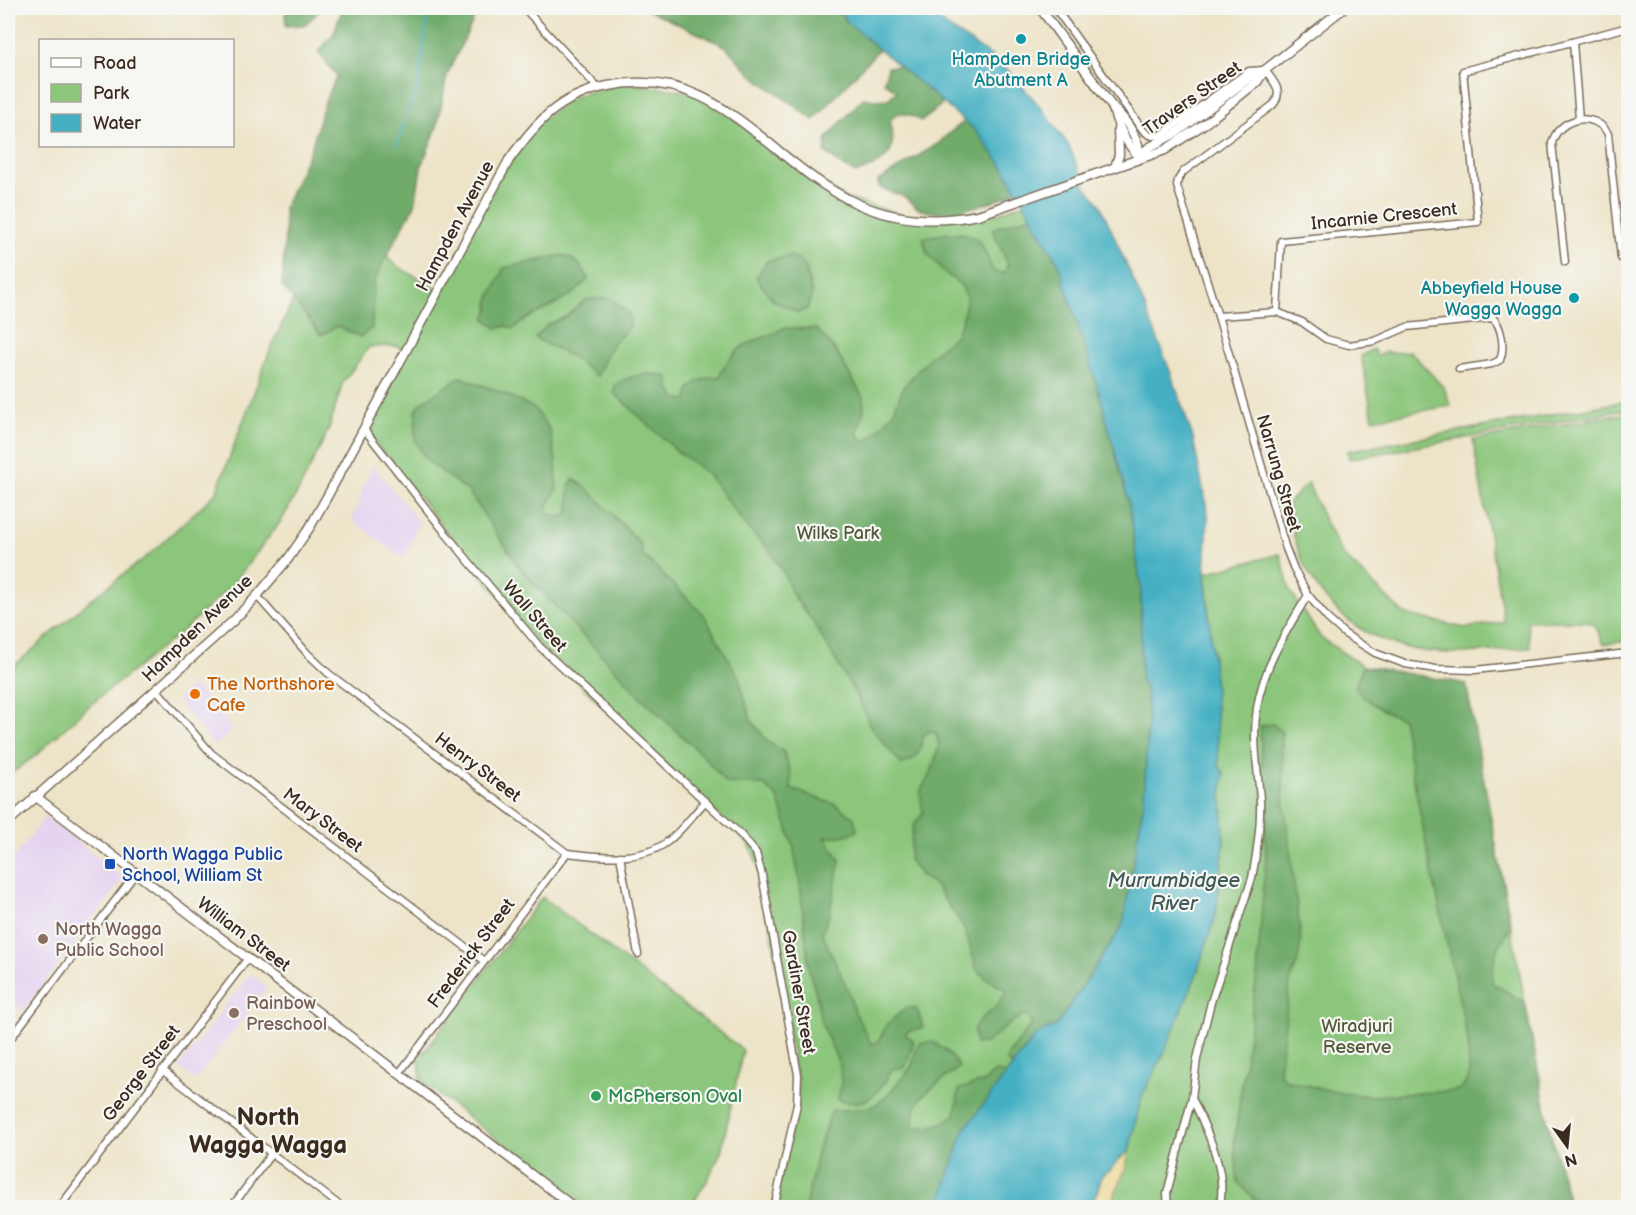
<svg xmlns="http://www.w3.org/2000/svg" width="1636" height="1215" font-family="'Balsamiq Sans',sans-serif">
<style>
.built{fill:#e4d3f1}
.green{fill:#8bc67b;stroke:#63784c;stroke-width:1.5}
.forest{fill:#70ab6b;stroke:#566a44;stroke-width:1.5}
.sand{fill:#eeda9e;stroke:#94825e;stroke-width:1.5}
.water{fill:#45b0c3;stroke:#406d70;stroke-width:1.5}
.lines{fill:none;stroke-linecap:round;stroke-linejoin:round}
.stream{stroke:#45b0c3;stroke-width:2}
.street-casing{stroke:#796b5a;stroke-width:9}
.secondary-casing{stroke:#796b5a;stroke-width:11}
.street{stroke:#fff;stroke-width:6}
.secondary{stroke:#fff;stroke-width:8}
.culture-dot{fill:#0f9aa8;stroke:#f6f6f2;stroke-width:2}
.food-dot{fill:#e8710a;stroke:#f6f6f2;stroke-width:2}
.transit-dot{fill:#1a4fb4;stroke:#f6f6f2;stroke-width:2}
.education-dot{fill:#8d6e63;stroke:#f6f6f2;stroke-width:2}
.leisure-dot{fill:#2e9e5b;stroke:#f6f6f2;stroke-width:2}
.labels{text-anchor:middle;stroke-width:4.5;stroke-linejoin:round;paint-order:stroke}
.culture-label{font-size:18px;fill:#0d838f;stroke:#f6f6f2}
.street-label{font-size:18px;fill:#3b2a1e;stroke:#f6f6f2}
.park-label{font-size:18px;fill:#53593a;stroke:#f6f6f2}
.food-label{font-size:18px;fill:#c56008;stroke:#f6f6f2;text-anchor:start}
.transit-label{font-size:18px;fill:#164399;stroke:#f6f6f2;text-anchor:start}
.education-label{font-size:18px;fill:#785e54;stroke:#f6f6f2;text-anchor:start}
.leisure-label{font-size:18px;fill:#27864d;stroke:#f6f6f2;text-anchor:start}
.water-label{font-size:20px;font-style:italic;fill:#3e5958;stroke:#f6f6f2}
.district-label{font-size:24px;font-weight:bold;fill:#3b2a1e;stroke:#f6f6f2}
</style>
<rect width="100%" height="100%" fill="#f6f6f2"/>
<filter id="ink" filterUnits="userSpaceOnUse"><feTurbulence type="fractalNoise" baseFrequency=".0167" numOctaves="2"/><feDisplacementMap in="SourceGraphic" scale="12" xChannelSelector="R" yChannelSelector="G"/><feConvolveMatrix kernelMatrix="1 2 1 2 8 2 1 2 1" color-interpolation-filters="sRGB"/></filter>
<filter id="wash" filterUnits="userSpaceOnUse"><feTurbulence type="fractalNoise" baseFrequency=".008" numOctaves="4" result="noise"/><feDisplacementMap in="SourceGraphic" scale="24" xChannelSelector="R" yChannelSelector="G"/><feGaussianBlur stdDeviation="1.35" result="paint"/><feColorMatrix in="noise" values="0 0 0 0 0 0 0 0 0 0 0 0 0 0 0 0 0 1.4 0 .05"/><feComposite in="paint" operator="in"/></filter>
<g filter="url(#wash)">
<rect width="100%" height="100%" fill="#ede4c8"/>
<!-- built -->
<g class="built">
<path d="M372,465l47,57 -15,37 -52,-39z"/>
<path d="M194,684l39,46 -18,16 -39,-46z"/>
<path d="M45,817l79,61 -101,133 -15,-12v-133z"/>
<path d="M250,974l17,13 -71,93 -18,-12z"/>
</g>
<!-- green -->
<g class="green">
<path d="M623,83l72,9 150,106 75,22 72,-10 4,4 28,-11 34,60 41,129 -63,643 -72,95 -26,77h-164l24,-118 -36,-214 -13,-31 -209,-197 -176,-218 42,-78 -10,-5 -27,1 -26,35 -15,49 -29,59 -18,31 -49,64 -47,44 -96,77 -54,50 -27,20v-105l81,-70 62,-48 65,-60 56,-148 36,-76 76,-22 5,12 11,9 31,17 7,6 61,-114 38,-54 39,-27z"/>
<path d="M1373,349l4,7 11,-5 2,2 20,-2 34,37 7,18 -78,13 -12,-63z"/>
<path d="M1628,401v8l-279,50 -2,-8z"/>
<path d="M1628,413v228l-25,3 -7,-17 -9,-6h-60l3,27c-29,2 -59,6 -87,5 -89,-5 -146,-62 -155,-150l20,-20 15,35 20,37 61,59 61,14 39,-6 -31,-182z"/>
<path d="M1280,554l10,37 31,47 42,28 103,18 77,415 8,37 19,71 -461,1 16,-38 16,-72 23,-46 31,-74 21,-64 8,-71 -2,-50 2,-20 -5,-7 -6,-108 -8,-85z"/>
<path d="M542,897l201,153 -22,102 -14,29 -17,26h-104l-165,-126 -2,-23z"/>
</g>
<!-- forest -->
<g class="forest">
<path d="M288,8h35l-19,17 -18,1 -1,-11z"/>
<path d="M343,8h136l-32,67 -10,52 -16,40 -6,38 -34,61 -7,16 -2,46 -12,9 -23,-11 -16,9 -39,-49 3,-51 -1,-27 28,-62 12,-42 13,-28 -19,-24 15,-17z"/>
<path d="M644,8h194l10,15 31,26 -65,71 -63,-46 -26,-28z"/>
<path d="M900,66l43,37 -21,18 -12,-6 -12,-2 -8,7c9,32 -4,44 -34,53l-14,-7 -17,-14 2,-14 36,-40 11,2 14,-1 9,-8 -13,-9 4,-15z"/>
<path d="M965,121c22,19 38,45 52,70 -24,12 -65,25 -92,20 -9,-1 -12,-9 -19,-13 -8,-4 -18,-6 -27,-11l-1,-6 61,-38 9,-9z"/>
<path d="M1031,216l27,47 41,129 30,112 12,84v91l5,12 2,31 -4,77 -21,126 -66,100 -21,10 -24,31 -5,-5 1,-6 23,-30 -3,-9h-6l-9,5 -27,22 -11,1 -1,-16 9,-11 12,-9 12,-17 -20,-12 -10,-9 -12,-41 -31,-45 -14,-9 -11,-16 4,-33 10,-13 -3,-21 12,-22 7,-24 -3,-13 -6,-2 -7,5c-2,15 -6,25 -22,28l-31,-38 -9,-23 -48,-81 -19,-25 -11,-25 -15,-24 -24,-24 -36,-50 -30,-22 -64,-59 1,-8c18,-11 33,-14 53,-8l2,12 6,10 12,1c0,-3 0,-9 2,-11 4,-8 21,-13 29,-12 7,-15 16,-29 33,-35 11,-5 22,-7 31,-14l34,1 18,21 28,47 1,13 -7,24 8,7 10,-7 18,-21 11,-27 28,-31 23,-19 7,-15 5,-23 -6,-13 -16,-12 -18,-20 -4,-15c15,-4 44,-10 56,3 6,8 10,22 15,31l11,1 3,-9 -16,-35z"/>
<path d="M563,255c12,4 21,12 25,24 -20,26 -52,29 -75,50l-6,-3 -10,2 -12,-9 5,-12 -2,-5 16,-34z"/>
<path d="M791,256l9,5 6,7 6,26 -5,15 -8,4 -25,-12 -18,-23 11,-17z"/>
<path d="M610,298l19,15 1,14 -18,17 -15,32 -25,-19 -37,-19 12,-13 18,-8 22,-18z"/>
<path d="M460,377l45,17 29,14 16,22 6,31 1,28 -9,15 -1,10 15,3 7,-5v-26l4,-7 11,6 56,58 3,12 61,60 35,63 12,42 16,21 16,10 8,23v15l46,16 17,13 3,13 -15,5 -17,1 15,23 -10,52 -8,21 25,55 8,24 17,33 8,-6 6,-14 21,-18 10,2 6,19 -14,3 -4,3 9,7 -9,27 -13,1c-13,24 -24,40 -54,31l3,-16 -1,-18 -19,-44 -5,-29 -7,-23 -9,-86 -7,-39 -15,-47 -14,-13 -38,-2 -22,-26 -60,-57 -122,-129 -53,-79 -44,-33 -10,-19 1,-29 4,-7z"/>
<path d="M1363,666l103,18 45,244c-14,17 -19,32 -19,55l33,20 26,133 19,71h-297l-18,-7 -17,-18 -4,-39 23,-169 9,-120 -6,-128 13,-2 9,8 1,60 18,148 -3,20 -8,22 -11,90 6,8 56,13 30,3 81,-5 10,-2 7,-14 -1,-34 -41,-192 -25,-131c-17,-5 -37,-17 -47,-31z"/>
<path d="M933,1042l14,9 12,16c-20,18 -49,27 -45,60 16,1 27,-2 41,-12l4,-26 24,-7 12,-10 12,2 -43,56 -26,77 -133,1 13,-59 14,-39c38,-1 43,2 68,-30 4,-5 10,-10 12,-15 4,-9 0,-12 8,-22z"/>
</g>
<!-- sand -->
<path class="sand" d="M1129,1151l-4,19 -16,37 -21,1 9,-16 5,-17z"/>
<!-- water -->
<path class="water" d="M838,8h88l17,16 47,31 20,17 33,38 26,36 17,41 14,17 45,103 25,64 23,67 15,77 -3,58 8,85 6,108 5,7 -2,20 2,50 -8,71 -21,64 -31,75 -23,45 -12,53 -10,8 -9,12 -8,4 -5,17 -9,15h-91l-6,-4 -4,2 -2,-1 -3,3h-44l26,-77 72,-95 21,-10 66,-100 21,-126 4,-77 -2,-31 -5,-12v-91l-12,-84 -30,-112 -41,-129 -56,-98 -28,-36 -126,-106z"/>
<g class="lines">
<!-- stream -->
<path class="stream" d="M396,146l21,-56 12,-82"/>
</g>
</g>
<g filter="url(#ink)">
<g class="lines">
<defs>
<g id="street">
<path d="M524,8l74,80"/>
<path d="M1055,8l88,122c7,7 12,8 21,3l85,-62 16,-1c9,12 19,21 8,35l-90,67 -5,8 -1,6 41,130 67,230 9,23 14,26 20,24 17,15 30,19 30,11 31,5 39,1 153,-17"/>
<path d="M1573,42l6,77"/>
<path d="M1565,262l-13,-119c7,-26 43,-33 56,-9l13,124"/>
<path d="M1277,312l4,-71 197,-19 -15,-151 165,-44"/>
<path d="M1218,316l59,-4 25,10 24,17 23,6 26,-4 32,-14 86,-9c9,9 12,30 7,42l-8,4 -33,5"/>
<path d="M364,429l83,106 93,112 201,188 15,18 6,22 36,200 -1,29 -23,104"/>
<path d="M257,596l51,58 20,19 239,180c31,4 74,9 100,-11 15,-11 26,-28 39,-41"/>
<path d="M157,690l54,63 273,208"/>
<path d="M620,856l18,98"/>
<path d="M8,1042l128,-169"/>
<path d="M162,1070l181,138"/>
<path d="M400,1072l167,-219"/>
<path d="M1192,1098c14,30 37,76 27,110"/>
<path d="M59,1208l189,-250"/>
<path d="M231,1208l40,-54"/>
<path d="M1168,1208l-1,-15 25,-95 5,-39 14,-57 41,-124c5,-26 9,-52 8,-78 -2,-31 -8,-61 -3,-92 6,-41 30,-78 51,-113"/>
</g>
<g id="secondary">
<path d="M1040,8l73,100c13,11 27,32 27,49"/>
<path d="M1113,108c4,17 14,38 27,49"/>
<path d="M1140,157l8,-9 28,-15 76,-57 13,-6 79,-62"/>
<path d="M1115,167l4,-12 -1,-26"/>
<path d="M35,796l540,412"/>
<path d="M8,822l225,-201 24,-25 31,-37 22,-32 18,-32 181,-335c28,-39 50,-64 99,-74 112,-23 159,77 250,118 38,17 79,19 120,11l187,-65 42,-28 50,-40 8,-12"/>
</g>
</defs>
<!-- street casing -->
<use href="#street" class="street-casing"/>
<!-- secondary casing -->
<use href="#secondary" class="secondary-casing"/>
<!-- street -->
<use href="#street" class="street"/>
<!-- secondary -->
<use href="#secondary" class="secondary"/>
</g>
</g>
<!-- markers -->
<g class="culture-dot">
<circle cx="1021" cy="39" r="6"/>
<circle cx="1574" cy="298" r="6"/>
</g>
<circle class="food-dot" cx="195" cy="694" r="6"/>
<rect class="transit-dot" x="104" y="858" width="12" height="12" rx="3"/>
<g class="education-dot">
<circle cx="43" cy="939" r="6"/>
<circle cx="234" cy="1013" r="6"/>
</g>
<circle class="leisure-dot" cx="596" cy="1096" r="6"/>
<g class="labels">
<!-- culture labels -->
<g class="culture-label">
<text x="1021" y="65">Hampden Bridge<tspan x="1021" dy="21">Abutment A</tspan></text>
<text x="1562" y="294" text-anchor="end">Abbeyfield House<tspan x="1562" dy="21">Wagga Wagga</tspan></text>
</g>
<!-- street labels -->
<g class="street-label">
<text transform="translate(1192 98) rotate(-35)" y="6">Travers Street</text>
<text transform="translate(1384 216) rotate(-6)" y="6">Incarnie Crescent</text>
<text transform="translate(455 226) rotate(-62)" y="6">Hampden Avenue</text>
<text transform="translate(1279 473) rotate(74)" y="6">Narrung Street</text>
<text transform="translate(535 616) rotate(49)" y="6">Wall Street</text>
<text transform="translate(197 628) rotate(-44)" y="6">Hampden Avenue</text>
<text transform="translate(478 767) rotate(37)" y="6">Henry Street</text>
<text transform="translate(323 820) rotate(37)" y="6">Mary Street</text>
<text transform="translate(244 934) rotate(37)" y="6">William Street</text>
<text transform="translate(471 953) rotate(-53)" y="6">Frederick Street</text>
<text transform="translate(799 992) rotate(80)" y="6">Gardiner Street</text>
<text transform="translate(141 1073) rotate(-53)" y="6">George Street</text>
</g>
<!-- park labels -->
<g class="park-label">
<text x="838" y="539">Wilks Park</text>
<text x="1357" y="1032">Wiradjuri<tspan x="1357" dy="21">Reserve</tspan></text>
</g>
<!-- food labels -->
<g class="food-label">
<text x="207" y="690">The Northshore<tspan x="207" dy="21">Cafe</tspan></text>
</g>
<!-- transit labels -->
<g class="transit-label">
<text x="122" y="860">North Wagga Public<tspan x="122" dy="21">School, William St</tspan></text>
</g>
<!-- education labels -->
<g class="education-label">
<text x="55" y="935">North Wagga<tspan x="55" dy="21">Public School</tspan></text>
<text x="246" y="1009">Rainbow<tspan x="246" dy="21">Preschool</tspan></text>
</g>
<!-- leisure labels -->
<g class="leisure-label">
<text x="608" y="1102">McPherson Oval</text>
</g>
<!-- water labels -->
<g class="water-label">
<text x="1174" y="887">Murrumbidgee<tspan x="1174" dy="23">River</tspan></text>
</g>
<!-- district labels -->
<g class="district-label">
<text x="268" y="1125">North<tspan x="268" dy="28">Wagga Wagga</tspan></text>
</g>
</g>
<!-- margin -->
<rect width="1636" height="1215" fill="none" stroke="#f6f6f2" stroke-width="30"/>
<!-- legend -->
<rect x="39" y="39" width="195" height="108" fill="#f6f6f2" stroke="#aba49d" stroke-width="1.5"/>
<rect x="51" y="58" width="30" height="9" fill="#ffffff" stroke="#aba49d" stroke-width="1.5"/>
<text x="93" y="69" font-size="18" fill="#3b2a1e">Road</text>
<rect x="51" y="84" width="30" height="18" fill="#8bc67b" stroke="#aba49d" stroke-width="1.5"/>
<text x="93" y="99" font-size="18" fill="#3b2a1e">Park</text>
<rect x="51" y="114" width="30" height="18" fill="#45b0c3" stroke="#aba49d" stroke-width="1.5"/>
<text x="93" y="129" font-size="18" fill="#3b2a1e">Water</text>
<!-- north arrow -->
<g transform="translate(1567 1146) rotate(165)" stroke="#f6f6f2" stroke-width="4.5" paint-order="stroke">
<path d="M0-4.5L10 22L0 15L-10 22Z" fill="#3b2a1e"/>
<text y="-9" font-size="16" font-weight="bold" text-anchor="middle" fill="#3b2a1e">N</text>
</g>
</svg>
